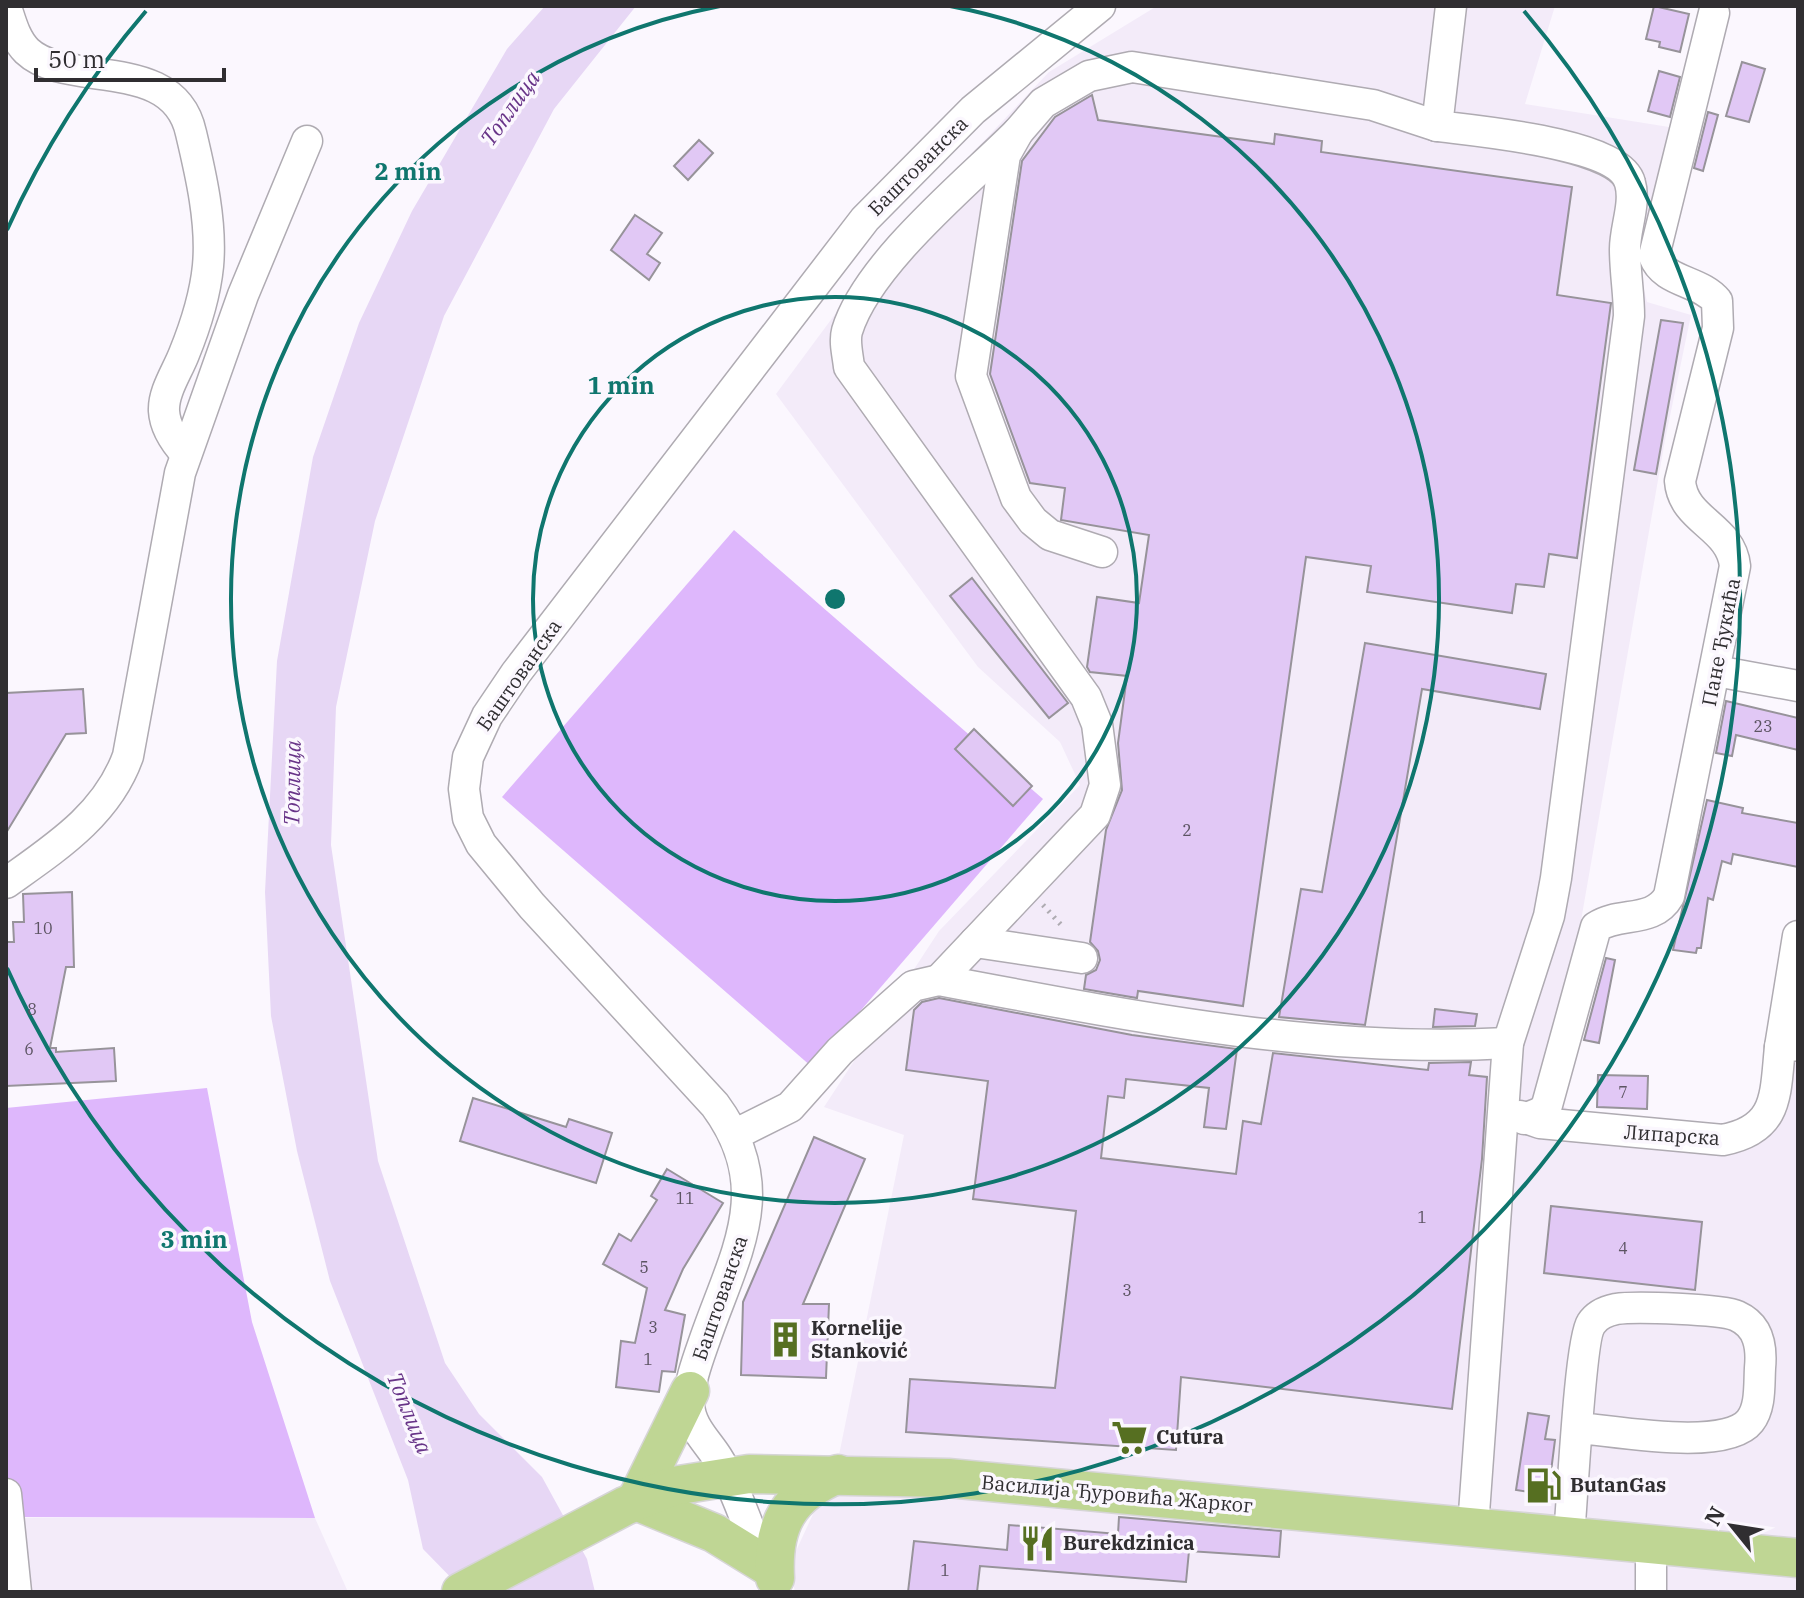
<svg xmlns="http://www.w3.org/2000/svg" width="1804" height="1598" font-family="'IBM Plex Serif',serif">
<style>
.built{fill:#f3ebf9}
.green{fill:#deb7fc}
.water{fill:#e7d7f5}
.building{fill:#e1c8f5;stroke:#97939a;stroke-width:2}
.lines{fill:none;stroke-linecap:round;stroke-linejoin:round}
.minor-casing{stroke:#afabb2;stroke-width:33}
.major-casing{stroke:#d6d5d6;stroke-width:41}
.path{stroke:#aeabb1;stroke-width:5;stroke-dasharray:2 6;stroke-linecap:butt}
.minor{stroke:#fff;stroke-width:30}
.major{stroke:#bfd694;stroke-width:38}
.ring{fill:none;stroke:#0f766e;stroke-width:4}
.labels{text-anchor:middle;stroke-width:7;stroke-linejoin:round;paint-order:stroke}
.number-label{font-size:16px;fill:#5c5462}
.street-label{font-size:20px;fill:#302e31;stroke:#fbf7fe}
.poi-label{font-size:20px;font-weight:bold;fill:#302e31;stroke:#fbf7fe;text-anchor:start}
.water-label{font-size:22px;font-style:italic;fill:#683488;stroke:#fbf7fe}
.centre{fill:#0f766e;stroke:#fbf7fe;stroke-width:4}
.ring-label{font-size:24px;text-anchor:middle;font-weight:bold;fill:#0f766e;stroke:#fbf7fe;stroke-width:7;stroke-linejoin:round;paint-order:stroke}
</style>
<rect width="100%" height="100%" fill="#fbf7fe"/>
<!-- built -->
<g class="built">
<path d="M1157,6h398l-30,98 144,23 -30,142 8,33 44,13 -26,125 -115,658 40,25h140l43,-7 12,-50 13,-15v541h-1003l-6,-26 49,-106 66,-325 -80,-28 115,-176 141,-146 -20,-43 -82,-75 -202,-273 114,-154 159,-168z"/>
<path d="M19,1518h296l33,74h-320z"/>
</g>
<!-- green -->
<g class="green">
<path d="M734,530l309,269 -231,268 -310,-270z"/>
<path d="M207,1088l45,234 63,196 -309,-1v-409z"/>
</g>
<!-- water -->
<path class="water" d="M545,6h91l-82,103 -110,207 -69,205 -39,186 -5,138 47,316 67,202 34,51 63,63 45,82 8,33h-130l-42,-43 -15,-69 -78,-199 -33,-130 -26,-135 -6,-124 12,-231 36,-204 46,-134 53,-112 95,-162z"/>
<!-- building -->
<g class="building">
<path d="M1654,6l35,8 -9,38 -21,-5 1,-5 -14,-3z"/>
<path d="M1742,62l23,7 -16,53 -23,-6z"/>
<path d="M1659,71l21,6 -10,40 -22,-6z"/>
<path d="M1092,95l6,25 176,24 1,-10 47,7 -1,11 251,35 -15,108 54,8 -34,255 -28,-4 -5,33 -28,-3 -4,29 -145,-21 4,-26 -65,-9 -63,449 -105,-15 -1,7 -53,-9 2,-14 10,-5 4,-10 -2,-9 -8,-9 16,-112 16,-40 -4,-47 9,-67 -37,-4 -3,-5 10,-70 42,6 10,-68 -88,-15 4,-32 -35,-5 -40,-109 32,-213 33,-44z"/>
<path d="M1708,112l10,3 -15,56 -9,-3z"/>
<path d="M699,140l14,13 -25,27 -14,-14z"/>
<path d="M635,215l27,18 -15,21 13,9 -11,17 -38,-30z"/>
<path d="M1661,320l22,3 -27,151 -22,-4z"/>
<path d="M972,578l96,125 -19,15 -99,-122z"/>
<path d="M1365,643l181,31 -6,35 -118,-20 -57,336 -86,-8 22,-128 21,3z"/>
<path d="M83,689l3,44 -20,1 -60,99v-140z"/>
<path d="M1726,701l72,17v32l-62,-15 -4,21 -16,-3z"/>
<path d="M974,729l58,57 -19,20 -58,-57z"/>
<path d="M1707,800l36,8 -1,5 56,10v44l-65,-13 -2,10 -9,-3 -9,39 -5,-2 -7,50h-4l-1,5 -23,-3z"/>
<path d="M72,892l2,75h-8l-16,81h6v4l58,-4 2,33 -110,5v-144h8l-1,-20h11l-1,-28z"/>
<path d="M1606,958l9,2 -16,83 -15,-3z"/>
<path d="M939,998l193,37 105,14 -11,80 -22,-2 5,-39 -83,-9 -2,19 -16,-2 -7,62 135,16 7,-53 18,3 12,-71 155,17 1,-7 42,-1 -2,13 18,2 -5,82 -30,250 -271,-32 -5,73 -270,-18 4,-53 145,9 21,-177 -103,-12 15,-118 -82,-11 8,-60 8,-8z"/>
<path d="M1435,1009l42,5 -2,12 -42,1z"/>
<path d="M1598,1075l50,1 -1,33 -50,-2z"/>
<path d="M473,1098l93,29 3,-8 43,14 -16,50 -136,-42z"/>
<path d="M814,1137l51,22 -62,145h26l-3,74 -85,-3 2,-73z"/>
<path d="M667,1169l56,34 -40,66 -18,41 20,5 -10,57 -13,-1 -3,21 -43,-5 5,-46 14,2 12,-55 -44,-24 16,-30 12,7 26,-41 -6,-4z"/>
<path d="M1551,1206l151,16 -7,68 -151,-17z"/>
<path d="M1528,1413l21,3 -4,23 10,1 -7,55 -32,-5z"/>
<path d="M1119,1517l162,14 -2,26 -90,-6 -3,31 -206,-16 -3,26h-69l6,-51 93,9 2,-25 109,9z"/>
</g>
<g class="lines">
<defs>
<g id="minor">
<path d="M1451,6l-14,120c38,5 183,17 193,57 6,20 -5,45 -5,66 0,23 4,45 4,67l-73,562 -7,38 -41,127 -35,484"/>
<path d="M6,7c5,15 9,32 21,44 40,38 147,3 164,82 10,42 21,90 17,133 -3,30 -13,61 -24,88 -7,18 -21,38 -20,57 1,17 11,31 22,43"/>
<path d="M1102,552l-52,-17 -17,-14 -17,-23 -45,-122 34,-221 13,-23 25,-29 46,-27 43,-9 241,38 64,21"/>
<path d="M1716,671l82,15"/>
<path d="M6,883c49,-35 101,-68 122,-127l52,-283 63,-178 64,-154"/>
<path d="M975,942l107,16"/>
<path d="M939,980l156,-165 10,-30 -8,-61 -11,-27 -237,-330c-1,-11 -5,-25 -2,-36 20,-67 121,-149 171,-199"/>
<path d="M1780,1047l18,-111"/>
<path d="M1520,1116l20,7 183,17c56,-11 52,-45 57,-93l18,-2"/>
<path d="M1524,1119l18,-7 5,-7 49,-178c24,-16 57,-3 73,-31l66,-330c-4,-40 -52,-45 -55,-85l38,-153 -1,-27c-17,-21 -53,-18 -63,-45l60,-243"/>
<path d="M734,1135l56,-28 50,-56 73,-65 26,-6c187,35 378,74 569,63"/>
<path d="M6,1494l10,98"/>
<path d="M1569,1536c3,-31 11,-196 22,-212 5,-8 15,-13 25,-15 18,-3 106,0 121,7 22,10 25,31 23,52 -1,17 1,39 -10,53 -24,31 -134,10 -171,7"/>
<path d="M771,1572c-23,-35 -31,-79 -54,-115 -11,-17 -27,-31 -28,-53 0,-22 9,-45 16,-65 30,-86 72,-150 10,-234l-183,-199 -51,-62 -13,-26 -4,-29 4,-32 19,-41 29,-43 349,-454 108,-109 127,-104"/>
<path d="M1651,1592v-49"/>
</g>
<g id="major">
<path d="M690,1391l-54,110 78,32 52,32"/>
<path d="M775,1578c-3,-53 13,-83 63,-104"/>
<path d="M461,1592l164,-86 48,-20 76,-12 199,4 850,80"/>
</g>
</defs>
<!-- minor casing -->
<use href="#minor" class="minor-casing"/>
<!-- major casing -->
<use href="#major" class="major-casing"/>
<!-- path -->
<path class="path" d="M1043,905l20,22"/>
<!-- minor -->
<use href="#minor" class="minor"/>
<!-- major -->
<use href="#major" class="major"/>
</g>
<!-- distance rings -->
<g class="ring">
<circle cx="835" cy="599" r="302"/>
<path d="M950 6A604 604 0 1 1 720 6"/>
<path d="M7 230A906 906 0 0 1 146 11M1524 11A906 906 0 1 1 7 968"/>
</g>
<!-- icons -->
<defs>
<symbol id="building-bare" viewBox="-9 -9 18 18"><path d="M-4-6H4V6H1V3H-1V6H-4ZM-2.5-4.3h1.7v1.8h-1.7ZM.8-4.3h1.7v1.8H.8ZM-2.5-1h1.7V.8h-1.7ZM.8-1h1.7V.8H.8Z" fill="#566f21" stroke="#fbf7fe" stroke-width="2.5" paint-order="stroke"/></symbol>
<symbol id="supermarket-bare" viewBox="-9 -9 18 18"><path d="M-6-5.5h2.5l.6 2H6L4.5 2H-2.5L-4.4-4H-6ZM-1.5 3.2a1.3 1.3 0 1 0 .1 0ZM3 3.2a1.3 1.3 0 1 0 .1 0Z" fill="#566f21" stroke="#fbf7fe" stroke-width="2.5" paint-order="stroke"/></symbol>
<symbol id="fuel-bare" viewBox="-9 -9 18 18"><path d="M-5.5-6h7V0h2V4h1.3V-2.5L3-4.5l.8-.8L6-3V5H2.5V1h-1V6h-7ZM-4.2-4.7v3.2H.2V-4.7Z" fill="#566f21" stroke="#fbf7fe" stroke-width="2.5" paint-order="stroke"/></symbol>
<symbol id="restaurant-bare" viewBox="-9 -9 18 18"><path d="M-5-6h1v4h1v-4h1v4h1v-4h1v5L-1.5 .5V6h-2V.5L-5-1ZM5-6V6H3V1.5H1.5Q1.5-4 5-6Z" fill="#566f21" stroke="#fbf7fe" stroke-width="2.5" paint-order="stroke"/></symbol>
</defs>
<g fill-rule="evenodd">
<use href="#building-bare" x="760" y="1314" width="51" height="51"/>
<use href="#supermarket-bare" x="1104" y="1412" width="51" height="51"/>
<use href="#fuel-bare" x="1518" y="1460" width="51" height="51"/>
<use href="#restaurant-bare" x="1012" y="1518" width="51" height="51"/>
</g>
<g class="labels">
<!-- number labels -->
<g class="number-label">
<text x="1763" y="732">23</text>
<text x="1187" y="836">2</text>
<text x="43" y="934">10</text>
<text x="32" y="1015">8</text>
<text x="29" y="1055">6</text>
<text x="1623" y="1098">7</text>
<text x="685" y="1204">11</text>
<text x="1422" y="1223">1</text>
<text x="1623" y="1254">4</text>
<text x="644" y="1273">5</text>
<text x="1127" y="1296">3</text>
<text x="653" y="1333">3</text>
<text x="648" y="1365">1</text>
<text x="945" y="1576">1</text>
</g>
<!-- street labels -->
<g class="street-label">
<text transform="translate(918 166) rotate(-45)" y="7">Баштованска</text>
<text transform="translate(1721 642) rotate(-79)" y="7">Пане Ђукића</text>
<text transform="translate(519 675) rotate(-55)" y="7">Баштованска</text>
<text transform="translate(1672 1135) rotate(4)" y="7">Липарска</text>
<text transform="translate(720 1298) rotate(-71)" y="7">Баштованска</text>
<text transform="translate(1117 1494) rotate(5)" y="7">Василија Ђуровића Жарког</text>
</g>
<!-- poi labels -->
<g class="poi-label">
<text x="811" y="1335">Kornelije<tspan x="811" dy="23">Stanković</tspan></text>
<text x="1156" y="1444">Cutura</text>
<text x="1570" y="1492">ButanGas</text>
<text x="1063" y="1550">Burekdzinica</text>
</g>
<!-- water labels -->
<g class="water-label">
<text transform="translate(510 108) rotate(-55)" y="8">Топлица</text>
<text transform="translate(292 783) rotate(-89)" y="8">Топлица</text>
<text transform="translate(410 1413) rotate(68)" y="8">Топлица</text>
</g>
</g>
<circle cx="835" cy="599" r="12" class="centre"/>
<g class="ring-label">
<text x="408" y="180">2 min</text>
<text x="621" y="394">1 min</text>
<text x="194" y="1248">3 min</text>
</g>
<!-- border -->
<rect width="1804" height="1598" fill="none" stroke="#302e31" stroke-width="16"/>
<!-- north arrow -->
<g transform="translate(1732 1526) rotate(300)" stroke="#fbf7fe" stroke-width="6" paint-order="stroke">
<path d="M0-6L14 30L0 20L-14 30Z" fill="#302e31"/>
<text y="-12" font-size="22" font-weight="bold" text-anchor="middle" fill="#302e31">N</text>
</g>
<!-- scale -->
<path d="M36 68v12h188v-12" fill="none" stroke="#302e31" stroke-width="4"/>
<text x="48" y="68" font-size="24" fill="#302e31" stroke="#fbf7fe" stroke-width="6" paint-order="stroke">50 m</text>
</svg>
